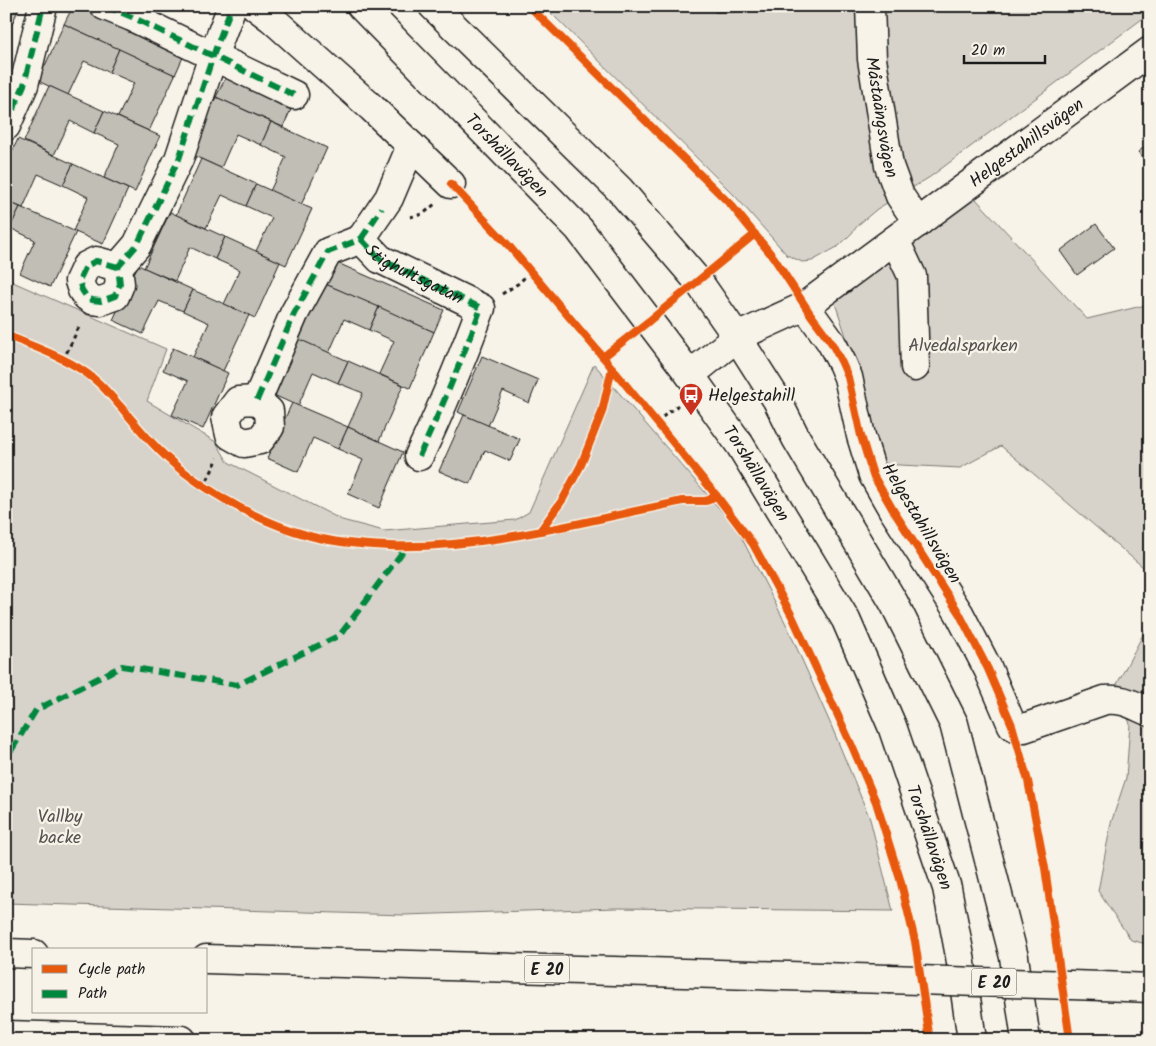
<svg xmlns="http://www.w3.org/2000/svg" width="1156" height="1046" font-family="Kalam,sans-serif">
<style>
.green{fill:#d7d3cb;stroke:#7a7874}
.building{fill:#c0beb5;stroke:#1c1c1c}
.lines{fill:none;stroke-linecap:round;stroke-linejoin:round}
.minor-casing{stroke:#1c1c1c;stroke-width:31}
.major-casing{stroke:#1c1c1c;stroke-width:31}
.highway-casing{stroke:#1c1c1c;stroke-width:31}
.path{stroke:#1c1c1c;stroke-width:3;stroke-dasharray:4 4;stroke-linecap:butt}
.minor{stroke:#f7f3e8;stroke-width:28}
.major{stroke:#f7f3e8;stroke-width:28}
.highway{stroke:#f7f3e8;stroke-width:28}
.highway-bridge-casing{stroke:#1c1c1c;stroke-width:31;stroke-linecap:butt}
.highway-bridge{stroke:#f7f3e8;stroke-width:28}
.quiet{stroke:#00873e;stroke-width:6;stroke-dasharray:12 6;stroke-linecap:butt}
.cycleway-casing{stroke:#f7f3e8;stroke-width:11}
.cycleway{stroke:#e8590c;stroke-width:8}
.labels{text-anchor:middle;stroke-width:4.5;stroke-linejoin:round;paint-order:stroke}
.shield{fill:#f7f3e8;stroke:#5e5c59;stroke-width:1}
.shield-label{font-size:16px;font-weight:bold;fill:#1c1c1c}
.street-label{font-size:18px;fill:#1c1c1c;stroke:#f7f3e8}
.park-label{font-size:18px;fill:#545351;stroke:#f7f3e8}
.poi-label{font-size:18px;fill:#1c1c1c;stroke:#f7f3e8;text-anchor:start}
</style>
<rect width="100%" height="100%" fill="#f7f3e8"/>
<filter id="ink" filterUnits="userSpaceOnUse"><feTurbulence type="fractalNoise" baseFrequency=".02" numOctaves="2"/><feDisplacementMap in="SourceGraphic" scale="10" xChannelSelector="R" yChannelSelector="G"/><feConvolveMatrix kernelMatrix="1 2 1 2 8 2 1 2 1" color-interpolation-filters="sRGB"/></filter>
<g filter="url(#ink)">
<!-- green -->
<g class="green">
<path d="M544,6h606v7l-220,164 -53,32 -19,16 -6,8 -13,13 -27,15 -10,1 -15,-7 -51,-58z"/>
<path d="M974,197l113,122 63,-15v269l-149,-127 -41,22 -80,-4 -12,-62 -35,-105z"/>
<path d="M6,279l160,70 -19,52 69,41 12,20 114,58 42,11 131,-11 14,-8 65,-148 143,165 50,97 44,99 39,94 23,92 -277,-3 -212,7 -398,-12z"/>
<path d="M1150,621v324l-19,-5 -33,-49 13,-68 15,-45 4,-54 -14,-38z"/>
</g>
<!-- building -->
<g class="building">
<path d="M6,6h14l-14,31z"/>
<path d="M73,6h4l107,49 -9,20 -111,-51z"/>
<path d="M715,6h67v5l-67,1z"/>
<path d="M64,24l55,25 -10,23 -25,-11 -16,34 -30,-14z"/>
<path d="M119,49l56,26 -26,56 -31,-14 16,-34 -25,-11z"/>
<path d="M227,75l66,30 -10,22 -67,-30z"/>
<path d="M49,86l55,25 -10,22 -24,-12 -16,34 -30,-14z"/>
<path d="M216,97l55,25 -10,23 -25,-11 -15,34 -31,-14z"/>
<path d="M104,111l56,25 -25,56 -31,-14 15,-34 -25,-11z"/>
<path d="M271,122l56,26 -26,57 -31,-14 16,-34 -25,-12z"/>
<path d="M18,139l55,25 -10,21 -25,-11 -15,34 -17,-7v-37z"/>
<path d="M1150,143v24l-12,-15z"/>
<path d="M201,159l55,25 -10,22 -24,-11 -16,33 -30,-13z"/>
<path d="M73,164l55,25 -25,55 -30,-13 15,-34 -25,-12z"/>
<path d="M256,184l56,25 -26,56 -30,-14 16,-33 -26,-12z"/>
<path d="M6,201l14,6 -10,21 -4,-1z"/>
<path d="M20,207l56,25 -26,55 -30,-14 15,-33 -25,-12z"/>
<path d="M170,212l55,25 -10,22 -25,-12 -15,34 -31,-13z"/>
<path d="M1096,224l18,24 -37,27 -17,-24z"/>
<path d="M225,237l55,25 -25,56 -31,-14 16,-34 -25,-11z"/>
<path d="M333,261l111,49 -10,22 -111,-49z"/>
<path d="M138,265l55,25 -10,21 -24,-10 -16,33 -30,-14z"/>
<path d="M323,283l56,24 -10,23 -25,-11 -15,34 -31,-14z"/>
<path d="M193,290l56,25 -26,56 -30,-14 16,-34 -26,-12z"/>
<path d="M379,307l55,25 -24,56 -31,-14 15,-33 -25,-11z"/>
<path d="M292,336l56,25 -10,22 -25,-11 -15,34 -31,-14z"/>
<path d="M173,348l55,25 -25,56 -31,-14 16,-34 -25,-11z"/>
<path d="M482,356l56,24 -9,23 -26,-12 -15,35 -30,-14z"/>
<path d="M348,361l55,24 -24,56 -31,-14 15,-34 -25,-10z"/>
<path d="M292,403l56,24 -10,22 -25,-11 -15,34 -31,-14z"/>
<path d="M464,415l56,24 -10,22 -25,-11 -15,34 -31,-13z"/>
<path d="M348,427l55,25 -24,56 -31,-14 15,-34 -25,-11z"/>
</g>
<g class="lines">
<defs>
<g id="minor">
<path d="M105,6l27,11 162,78"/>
<path d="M255,6l16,12 101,90 79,76"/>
<path id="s1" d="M870,6l2,53 17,107 11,30 18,27"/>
<path d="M6,126l18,-41 19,-79"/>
<path d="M361,239l19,20 101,49c-19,51 -39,100 -62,148"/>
<path d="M361,239l28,-41 22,-52"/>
<path d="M895,240l17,36 3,91"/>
<path d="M118,267l-22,-6 -10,5 -7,15 3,9 4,6 6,4 9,1 14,-5 5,-12 -2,-17 19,-22 42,-86 34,-103 19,-50"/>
<path d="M805,306l26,36 11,21 6,14 13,59 12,39 20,35 66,103 29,56 24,56 5,3h7l81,-28c18,-2 28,5 45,12"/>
<path id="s2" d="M737,337l68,-31 345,-255"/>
<path d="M257,400l37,-86 34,-62 33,-13"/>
<path d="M257,400l12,11 1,16 -10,13 -16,3 -14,-8 -4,-18 12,-16z"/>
</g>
<g id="major">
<path id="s3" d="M361,6l218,223 111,146 50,70 106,175 46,106 55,162 13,68 12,84"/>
<path d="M433,6l187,184 78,91 39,56 40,63 19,38 98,165 60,121 60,233 12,83"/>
<path d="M690,375l47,-38"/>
</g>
<g id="highway">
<path d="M6,953l28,1"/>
<path d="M206,959l682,20"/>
<path d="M1101,986l49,2"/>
<path d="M6,1035l176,5"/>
</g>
</defs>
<!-- minor casing -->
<use href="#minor" class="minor-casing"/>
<!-- major casing -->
<use href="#major" class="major-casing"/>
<!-- highway casing -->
<use href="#highway" class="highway-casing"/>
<!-- path -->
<g class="path">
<path d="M410,217l13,-3 12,-10"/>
<path d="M502,294l17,-11 12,-12"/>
<path d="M63,360l17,-35"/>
<path d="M656,422l21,-16 -1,-1"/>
<path d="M204,487l14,-29"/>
</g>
<!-- minor -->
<use href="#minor" class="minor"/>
<!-- major -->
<use href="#major" class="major"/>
<!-- highway -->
<use href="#highway" class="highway"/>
<defs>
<path id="highway-bridge" d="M888,979l213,7"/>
</defs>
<!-- highway-bridge casing -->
<use href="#highway-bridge" class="highway-bridge-casing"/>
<!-- highway-bridge -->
<use href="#highway-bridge" class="highway-bridge"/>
<!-- quiet -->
<g class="quiet">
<path d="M105,6l27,11 162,78"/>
<path d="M6,126l18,-41 19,-79"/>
<path id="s4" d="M361,239l19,20 101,49c-19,51 -39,100 -62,148"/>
<path d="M361,239l21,-31"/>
<path d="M118,267l-22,-6 -10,5 -7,15 3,9 4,6 6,4 9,1 14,-5 5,-12 -2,-17 19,-22 42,-86 34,-103 18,-48"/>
<path d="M257,400l37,-86 34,-62 33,-13"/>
<path d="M11,751l25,-41 86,-44 115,19 103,-50 67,-89"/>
</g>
<defs>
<g id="cycleway">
<path d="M529,6l203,200 42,52 37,57 20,27 11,21 6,14 13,59 12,39 20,35 66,103 29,56 24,56 16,56 17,87 25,172"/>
<path d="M451,184l58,62 94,111 113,138 37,49 39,72 60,130 24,56 24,77 15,62 15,99"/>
<path d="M6,335c28,12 65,24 88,44 10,8 18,18 26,27 19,22 37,45 60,63 39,30 83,54 130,67 26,7 53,9 79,10 95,3 188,-23 280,-42l13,-3h23l4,-1 7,-5"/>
<path d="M603,357l46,-36 106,-87"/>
<path d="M540,531l23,-32 18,-34 21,-53 10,-44"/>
</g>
</defs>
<!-- cycleway casing -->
<use href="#cycleway" class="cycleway-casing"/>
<!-- cycleway -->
<use href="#cycleway" class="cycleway"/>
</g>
</g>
<!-- icons -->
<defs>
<symbol id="bus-pin" viewBox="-11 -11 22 30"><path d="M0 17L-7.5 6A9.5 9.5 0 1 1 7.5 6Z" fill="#c8321e" stroke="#f7f3e8"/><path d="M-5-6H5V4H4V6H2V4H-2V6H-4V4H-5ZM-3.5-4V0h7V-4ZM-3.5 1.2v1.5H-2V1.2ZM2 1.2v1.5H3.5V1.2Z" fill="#fff"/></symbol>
</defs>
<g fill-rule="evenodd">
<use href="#bus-pin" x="677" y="381" width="28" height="38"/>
</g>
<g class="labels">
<!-- shield labels -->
<g class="shield">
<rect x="524.5" y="955.5" width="45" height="27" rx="4"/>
<rect x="971.5" y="968.5" width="45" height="27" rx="4"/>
</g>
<g class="shield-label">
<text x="547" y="975">E 20</text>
<text x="994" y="988">E 20</text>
</g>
<!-- street labels -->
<g class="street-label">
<text dy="6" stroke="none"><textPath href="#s1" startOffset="112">Måstaängsvägen</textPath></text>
<text dy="6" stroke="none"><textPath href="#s2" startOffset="350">Helgestahillsvägen</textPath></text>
<text dy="6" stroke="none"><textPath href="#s3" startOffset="209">Torshällavägen</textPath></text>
<text dy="6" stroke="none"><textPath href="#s4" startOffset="65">Stighultsgatan</textPath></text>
<text dy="6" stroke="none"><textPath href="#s3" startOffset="614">Torshällavägen</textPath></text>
<text transform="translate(922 523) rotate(59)" y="6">Helgestahillsvägen</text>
<text dy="6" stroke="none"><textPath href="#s3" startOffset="1019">Torshällavägen</textPath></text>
</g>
<!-- park labels -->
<g class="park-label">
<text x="963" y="351">Alvedalsparken</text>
<text x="60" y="822">Vallby<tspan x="60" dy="21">backe</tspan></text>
</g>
<!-- poi labels -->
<g class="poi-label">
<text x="708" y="401">Helgestahill</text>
</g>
</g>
<!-- margin -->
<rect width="1156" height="1046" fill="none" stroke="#f7f3e8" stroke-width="25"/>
<rect x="12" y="12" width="1131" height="1021" fill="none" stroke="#1c1c1c" stroke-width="2" filter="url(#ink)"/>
<!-- legend -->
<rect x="32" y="948" width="175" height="65" fill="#f7f3e8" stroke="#9f9d96"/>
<rect x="42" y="965" width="25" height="8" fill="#e8590c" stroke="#9f9d96"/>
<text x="78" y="974" font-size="15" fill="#1c1c1c">Cycle path</text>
<rect x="42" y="990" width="25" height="8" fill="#00873e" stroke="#9f9d96"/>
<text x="78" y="998" font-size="15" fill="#1c1c1c">Path</text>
<!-- scale -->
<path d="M964 55v8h81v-8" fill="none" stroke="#1c1c1c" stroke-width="2.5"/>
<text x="971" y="55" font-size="15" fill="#1c1c1c" stroke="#f7f3e8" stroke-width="4" paint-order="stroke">20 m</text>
</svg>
